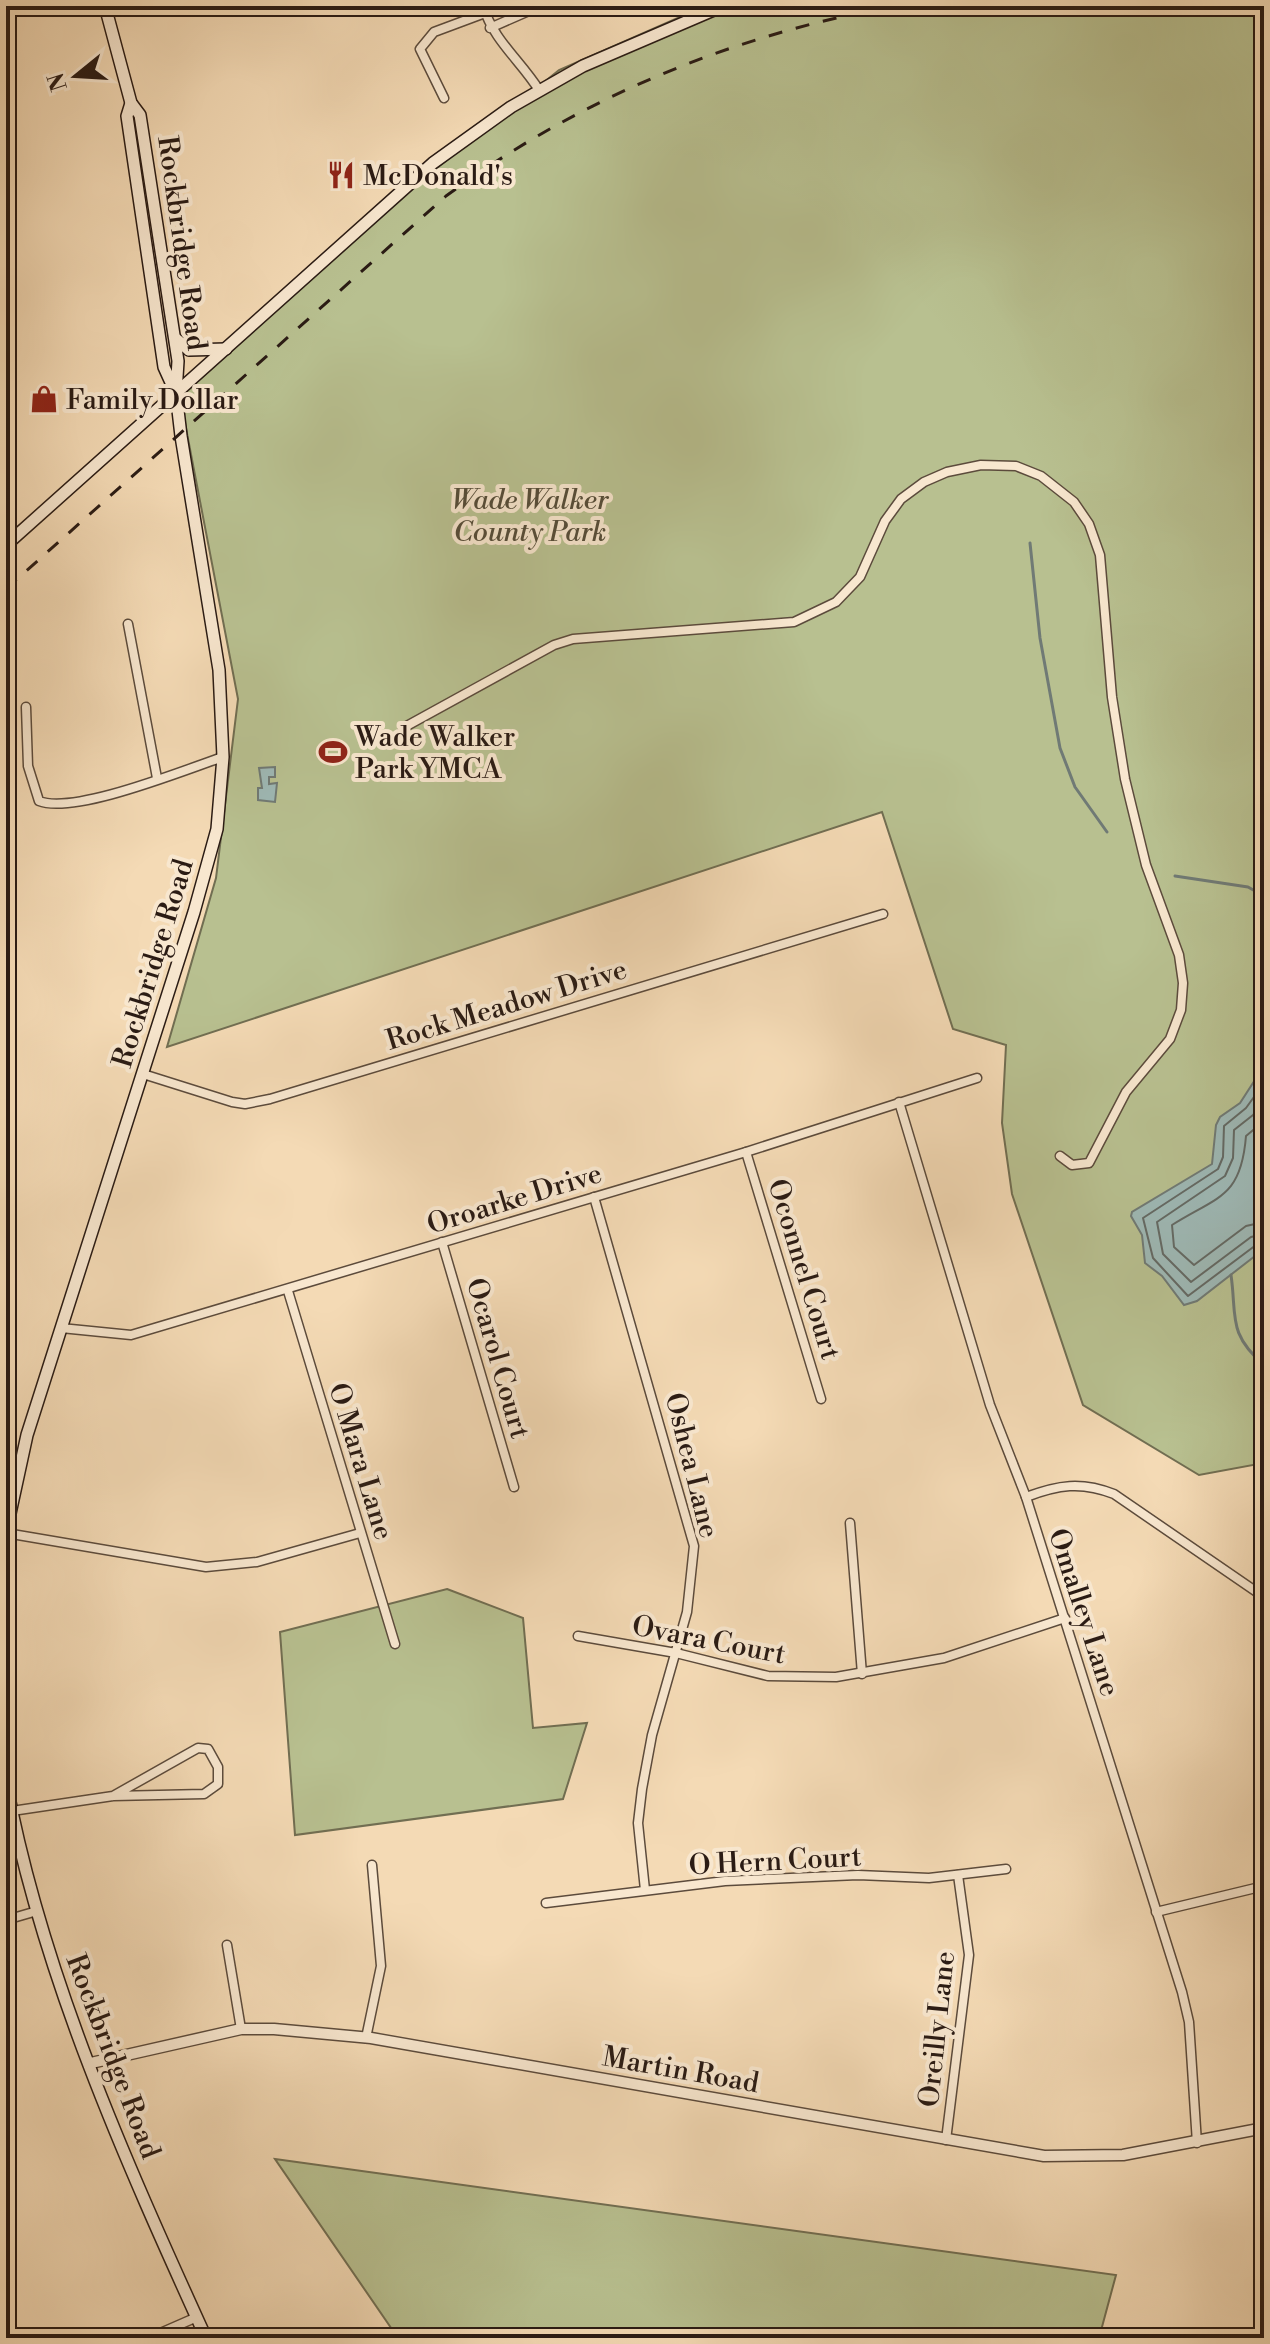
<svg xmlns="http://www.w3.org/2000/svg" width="1270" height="2344" font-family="'Libre Bodoni',serif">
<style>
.green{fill:#b8c090;stroke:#716e52;stroke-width:2}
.water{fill:#9eb9b6;stroke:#707a75;stroke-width:2}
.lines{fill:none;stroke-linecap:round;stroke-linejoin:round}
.shore{stroke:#646a65;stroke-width:2}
.stream{stroke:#707a75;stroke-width:3}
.minor-casing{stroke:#5c4b3c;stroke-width:11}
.tertiary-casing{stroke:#5c4b3c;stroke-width:13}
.secondary-casing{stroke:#2a1b14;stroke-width:14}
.minor{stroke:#f8e7cf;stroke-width:8}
.tertiary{stroke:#f8e7cf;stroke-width:10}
.secondary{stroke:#f8e7cf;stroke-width:11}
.rail{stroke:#2a1b14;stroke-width:3;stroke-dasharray:14 14;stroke-linecap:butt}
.labels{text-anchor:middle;stroke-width:8;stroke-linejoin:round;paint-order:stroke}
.poi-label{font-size:28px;fill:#2a1b14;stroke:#f8e7cf;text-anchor:start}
.street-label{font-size:28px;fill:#2a1b14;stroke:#f8e7cf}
.park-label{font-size:28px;font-style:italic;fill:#554d39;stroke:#f8e7cf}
</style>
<rect width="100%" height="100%" fill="#f4dab5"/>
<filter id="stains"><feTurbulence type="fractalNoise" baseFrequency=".0025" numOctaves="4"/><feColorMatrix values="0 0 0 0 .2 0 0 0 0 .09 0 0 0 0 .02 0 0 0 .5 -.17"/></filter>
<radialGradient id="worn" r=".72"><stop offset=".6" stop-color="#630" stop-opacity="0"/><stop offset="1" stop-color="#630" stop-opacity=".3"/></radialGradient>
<!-- green -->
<g class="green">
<path d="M705,6h559v1457l-65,12 -116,-70 -71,-211 -10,-71 4,-78 -53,-16 -71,-217 -715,235 49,-169 22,-179 -58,-302 232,-209 147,-118z"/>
<path d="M447,1589l76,29 10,110 54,-5 -24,76 -268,36 -15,-203z"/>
<path d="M275,2159l841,116 -17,63h-701z"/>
</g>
<!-- water -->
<g class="water">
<path d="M275,767v10h-6v7l8,-1 -2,19 -17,-2v-12h4l-3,-20z"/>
<path d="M1264,1066v183l-67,52 -13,4 -22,-29 -17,-13 -3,-28 -11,-19 1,-4 80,-48 4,-39 4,-8 20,-14z"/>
</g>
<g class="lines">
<!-- shore -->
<g class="shore">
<path d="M1264,1083l-18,25 -22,18 -1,31 -5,12 -75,49 10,40 35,38 68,-51 8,-1"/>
<path d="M1264,1100l-11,15 -19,15 -1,28 -8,18 -68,46 6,32 28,28 60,-45 13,-3"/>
<path d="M1264,1121l-18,15c-5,62 -28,60 -74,89l2,22 20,18 52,-39 18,-4"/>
</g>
<!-- stream -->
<g class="stream">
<path d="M1030,543l10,95 20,110 15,39 32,45"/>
<path d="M1175,876l73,11 16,9"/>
<path d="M1231,1275c6,41 -4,58 33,90"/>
</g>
<defs>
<g id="minor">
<path d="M483,6c11,35 37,54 56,84"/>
<path d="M490,28l41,-18"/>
<path d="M444,98l-24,-49 14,-17 51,-19"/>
<path d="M128,624l29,154"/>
<path d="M26,707l2,59 11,35c35,14 145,-31 184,-44"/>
<path d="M403,728l151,-83 19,-6 221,-17 42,-20 24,-25 25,-56 16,-22 23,-17 23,-10 34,-7 35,1 25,10 33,26 15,22 11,31 12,142 13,82 21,86 33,90 4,28 -2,27 -11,29 -44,53 -37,71 -17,2 -12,-9"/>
<path d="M143,1074l89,28 13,2 25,-5 613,-185"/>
<path d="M899,1102l91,303 36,92 156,495 7,30 8,121"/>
<path d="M746,1152l75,247"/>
<path d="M594,1197l100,349 -7,66 -35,123 -10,54 -4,34 7,67"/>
<path d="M442,1242l72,245"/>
<path d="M288,1291l107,353"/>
<path d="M61,1328l70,7 615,-183 231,-74"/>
<path d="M1026,1497c32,-12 55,-16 88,-3l150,103"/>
<path d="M850,1523l12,151"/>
<path d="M6,1533l200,34 51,-5 103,-29"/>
<path d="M578,1636l98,17 92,23 68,1 108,-19 121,-40"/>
<path d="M12,1811l101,-15 91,-2 14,-10v-17l-10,-18 -10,-1 -85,48"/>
<path d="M546,1903l179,-22 133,-6 71,3 77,-9"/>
<path d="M1156,1912l108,-26"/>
<path d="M6,1920l31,-9"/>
<path d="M227,1945l14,84"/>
<path d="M366,2038l15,-72 -9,-101"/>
<path d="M946,2140l23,-185 -11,-80"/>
<path d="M149,2338l48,-21"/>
</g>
<path id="tertiary" d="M91,2063l150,-34h33l97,9 673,118 79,-1 141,-27"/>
<g id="secondary">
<path d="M131,103l-4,13 37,251 10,22"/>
<path d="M176,339l13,11 37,-1"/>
<path d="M6,545l427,-382 78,-56 72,-41 140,-60"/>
<path d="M6,1532l21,-97 167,-523 23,-83 6,-72 -4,-87 -38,-234 -5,-43 2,-32 -38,-246 -9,-12 -26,-97"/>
<path d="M6,1782c36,193 119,378 200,556"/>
</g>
</defs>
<!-- minor casing -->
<use href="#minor" class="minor-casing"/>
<!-- tertiary casing -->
<use href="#tertiary" class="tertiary-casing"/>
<!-- secondary casing -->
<use href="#secondary" class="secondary-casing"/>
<!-- minor -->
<use href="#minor" class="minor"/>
<!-- tertiary -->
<use href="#tertiary" class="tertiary"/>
<!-- secondary -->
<use href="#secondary" class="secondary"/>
<!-- rail -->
<path class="rail" d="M6,589l440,-393c134,-98 286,-161 449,-190"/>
</g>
<!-- icons -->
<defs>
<symbol id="restaurant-bare" viewBox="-9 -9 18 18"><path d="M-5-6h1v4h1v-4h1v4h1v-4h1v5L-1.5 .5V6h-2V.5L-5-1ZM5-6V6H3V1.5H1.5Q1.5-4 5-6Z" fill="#8f2418" stroke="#f8e7cf" stroke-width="2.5" paint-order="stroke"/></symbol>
<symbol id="shop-bare" viewBox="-9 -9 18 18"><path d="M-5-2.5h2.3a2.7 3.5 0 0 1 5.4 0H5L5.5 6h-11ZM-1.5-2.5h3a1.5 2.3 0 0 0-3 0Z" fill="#8f2418" stroke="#f8e7cf" stroke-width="2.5" paint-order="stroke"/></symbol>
<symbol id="stadium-bare" viewBox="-9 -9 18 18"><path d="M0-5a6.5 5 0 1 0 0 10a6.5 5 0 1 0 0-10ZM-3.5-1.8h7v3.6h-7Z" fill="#8f2418" stroke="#f8e7cf" stroke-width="2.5" paint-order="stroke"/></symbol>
</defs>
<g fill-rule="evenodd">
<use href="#restaurant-bare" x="321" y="155" width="40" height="40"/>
<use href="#shop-bare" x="24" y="379" width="40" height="40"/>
<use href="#stadium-bare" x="313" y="732" width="40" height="40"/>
</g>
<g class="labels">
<!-- poi labels -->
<g class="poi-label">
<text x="363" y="185">McDonald's</text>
<text x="66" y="409">Family Dollar</text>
<text x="355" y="746">Wade Walker<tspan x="355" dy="32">Park YMCA</tspan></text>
</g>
<!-- street labels -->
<g class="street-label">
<text transform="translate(183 243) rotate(82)" y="10">Rockbridge Road</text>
<text transform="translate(152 963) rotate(-73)" y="10">Rockbridge Road</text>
<text transform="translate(506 1004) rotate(-17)" y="10">Rock Meadow Drive</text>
<text transform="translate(514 1198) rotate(-17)" y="10">Oroarke Drive</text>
<text transform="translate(805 1269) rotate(73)" y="10">Oconnel Court</text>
<text transform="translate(499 1358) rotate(74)" y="10">Ocarol Court</text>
<text transform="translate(362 1461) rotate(73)" y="10">O Mara Lane</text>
<text transform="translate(693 1465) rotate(76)" y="10">Oshea Lane</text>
<text transform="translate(1085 1612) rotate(72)" y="10">Omalley Lane</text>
<text transform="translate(709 1639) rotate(11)" y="10">Ovara Court</text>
<text transform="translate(775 1860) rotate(-3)" y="10">O Hern Court</text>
<text transform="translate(936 2029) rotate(-84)" y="10">Oreilly Lane</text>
<text transform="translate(114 2056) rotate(69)" y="10">Rockbridge Road</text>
<text transform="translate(681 2069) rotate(10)" y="10">Martin Road</text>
</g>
<!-- park labels -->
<g class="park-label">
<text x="530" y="509">Wade Walker<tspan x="530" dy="32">County Park</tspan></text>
</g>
</g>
<!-- margin -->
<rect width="1270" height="2344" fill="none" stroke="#f4dab5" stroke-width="32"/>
<rect x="8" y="8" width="1254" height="2328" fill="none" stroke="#2a1b14" stroke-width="4"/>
<rect x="16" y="16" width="1238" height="2312" fill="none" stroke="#2a1b14" stroke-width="2"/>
<!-- north arrow -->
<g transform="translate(76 76) rotate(252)" stroke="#f8e7cf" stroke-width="6" paint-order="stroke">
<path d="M0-6L14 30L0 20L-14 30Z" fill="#2a1b14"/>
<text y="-12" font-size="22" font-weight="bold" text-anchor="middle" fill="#2a1b14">N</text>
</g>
<rect width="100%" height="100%" filter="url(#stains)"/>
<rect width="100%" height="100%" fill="url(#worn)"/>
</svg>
